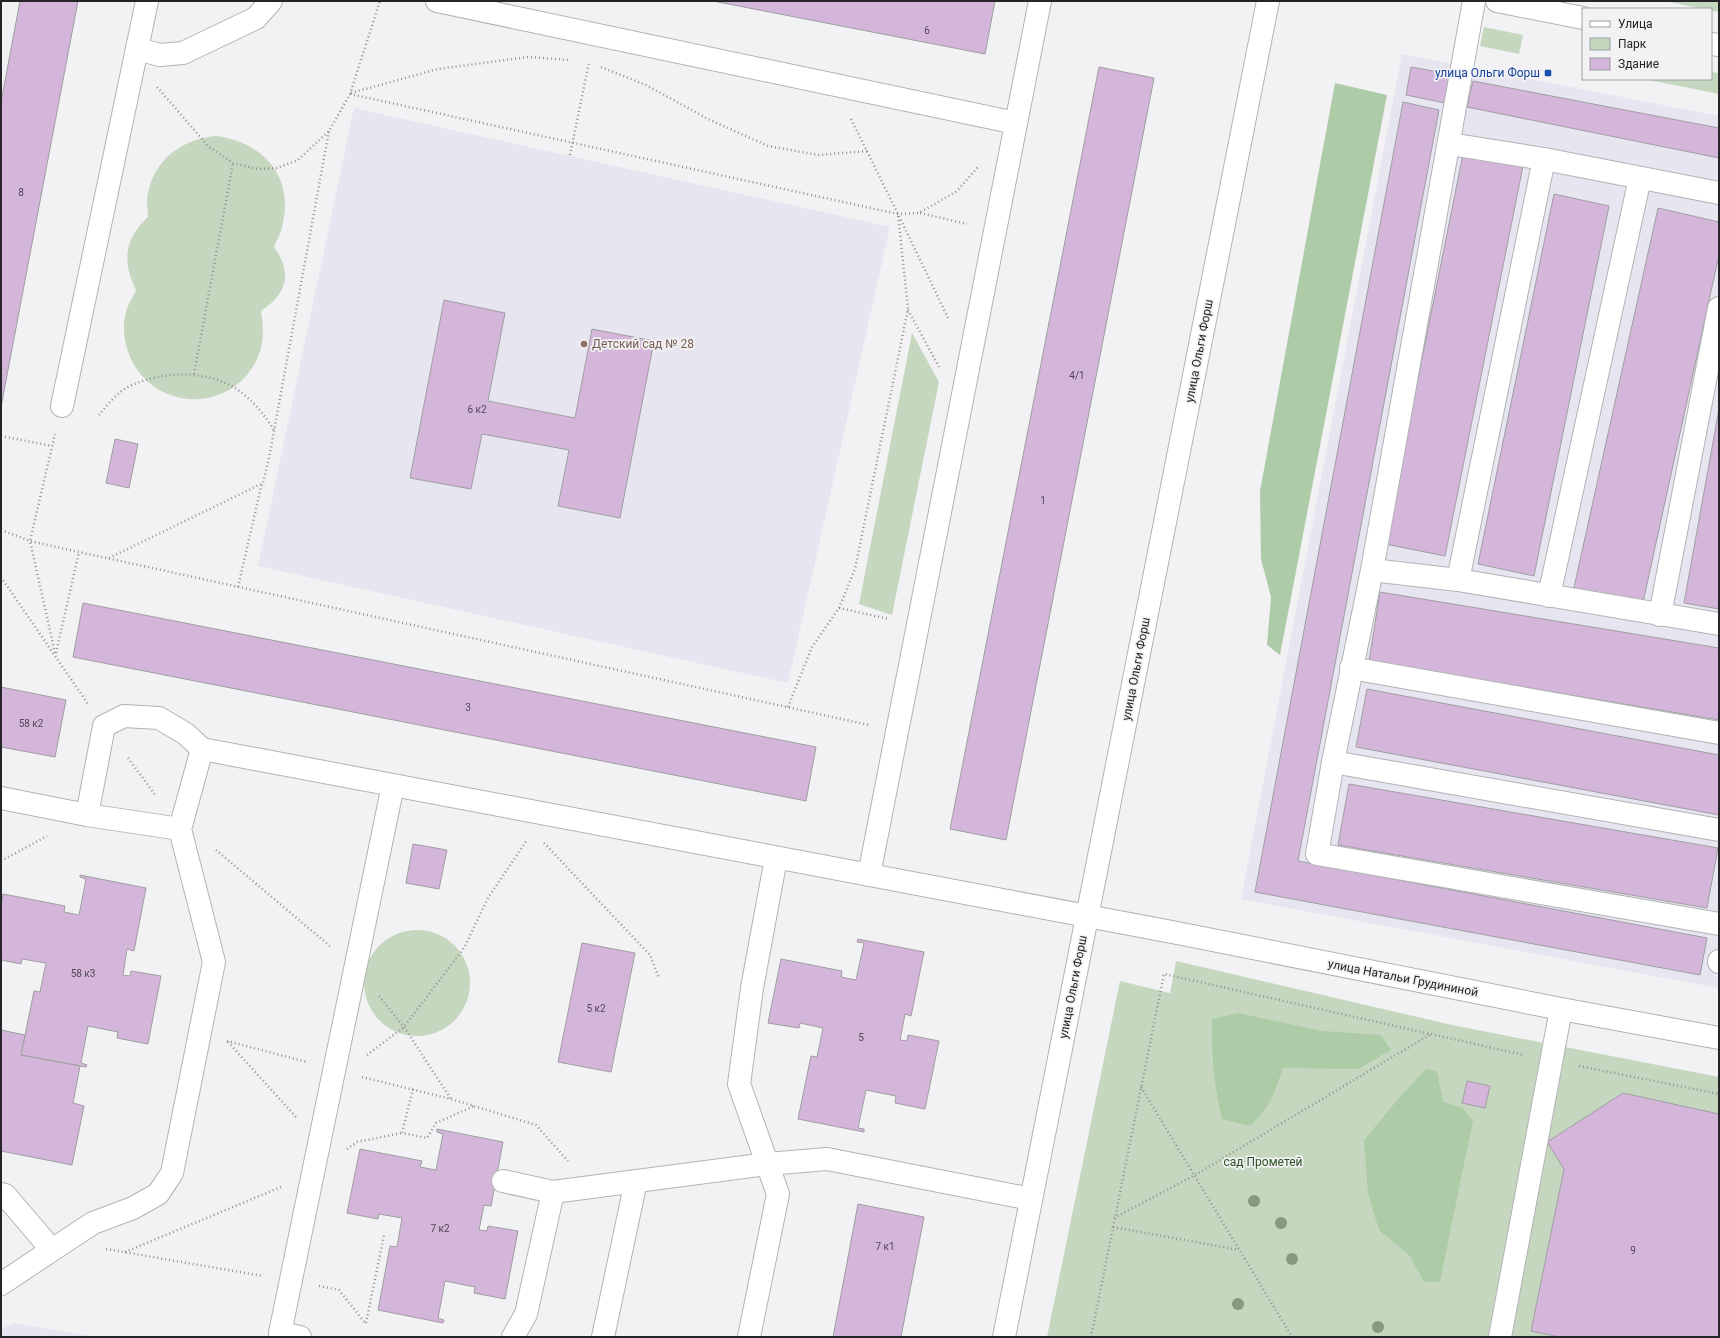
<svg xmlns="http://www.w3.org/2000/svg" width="1720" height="1338" font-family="Roboto,sans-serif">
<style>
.built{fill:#e7e5ef}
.green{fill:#c5d8bf}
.forest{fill:#aecba7}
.building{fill:#d3b6da;stroke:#a09ea1}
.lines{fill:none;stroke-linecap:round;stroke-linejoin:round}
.minor-casing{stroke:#b3b3b6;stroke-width:24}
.path{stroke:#929194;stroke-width:2.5;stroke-dasharray:1 3;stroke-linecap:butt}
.minor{stroke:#fff;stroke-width:22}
.tree{fill:#859a7f}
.transit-dot{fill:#1a4fb4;stroke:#f2f1f4;stroke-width:1.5}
.education-dot{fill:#8d6e63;stroke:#f2f1f4;stroke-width:1.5}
.labels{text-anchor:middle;stroke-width:3.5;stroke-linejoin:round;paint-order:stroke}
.number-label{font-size:10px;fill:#504853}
.transit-label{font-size:12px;fill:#164399;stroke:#f2f1f4;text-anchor:end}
.education-label{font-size:12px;fill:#785e54;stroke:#f2f1f4;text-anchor:start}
.street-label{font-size:12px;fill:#252426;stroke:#f2f1f4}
.park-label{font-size:12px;fill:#2b5220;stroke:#f2f1f4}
</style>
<rect width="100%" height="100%" fill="#f2f1f4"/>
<!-- built -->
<g class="built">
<path d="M1402,54l317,62v872l-478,-89z"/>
<path d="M354,108l536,119 -102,456 -530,-117z"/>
<path d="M13,1323l84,14h-96v-7z"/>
</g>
<!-- green -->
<g class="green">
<path d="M1664,1h55v11z"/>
<path d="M1484,27l39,8 -4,19 -39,-8z"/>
<path d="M1711,72l8,1v21l-75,-15h67z"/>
<path d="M216,136c48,6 79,42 66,91 -1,7 -6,14 -8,20 19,26 13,47 -13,64 2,13 3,24 0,37 -18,64 -104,69 -131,9 -6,-14 -8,-31 -4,-45 2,-8 7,-15 10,-22 -14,-29 -12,-51 12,-73 0,-8 -2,-17 0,-24 7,-35 35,-54 68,-57z"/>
<path d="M912,333l27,49 -47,233 -33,-11z"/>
<circle cx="417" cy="983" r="53"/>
<path d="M1176,961l276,64 267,52v260h-672l73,-356 50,12z"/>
</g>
<!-- forest -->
<g class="forest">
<path d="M1335,83l52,12 -107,560 -13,-10 4,-48 -10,-38 -1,-68z"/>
<path d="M1238,1013l84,18 59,4 10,15 -33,19 -75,-1c-9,26 -12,38 -33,58l-28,-7c-8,-33 -11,-66 -10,-100z"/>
<path d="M1426,1069l11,2 6,31 19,6 11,12 -33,162h-16l-14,-26 -31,-26 -11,-37 -4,-53 35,-42z"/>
</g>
<!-- building -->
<g class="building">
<path d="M20,1h58l-77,406v-305z"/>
<path d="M713,1h282l-10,53z"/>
<path d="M1099,67l55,11 -148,762 -56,-11z"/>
<path d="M1411,67l39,7 -5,29 -39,-8z"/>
<path d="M1473,81l246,47v30l-252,-51z"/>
<path d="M1403,102l36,8 -141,751 409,77 -7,37 -445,-83z"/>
<path d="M1463,154l60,12 -78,390 -60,-12z"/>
<path d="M1554,194l55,12 -75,370 -56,-12z"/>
<path d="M1658,208l61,14v33l-77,352 -69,-15z"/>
<path d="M444,300l61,13 -17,88 87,17 17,-89 62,12 -34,177 -62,-12 11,-56 -87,-16 -11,55 -61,-11z"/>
<path d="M1719,409v200l-35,-6z"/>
<path d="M115,439l23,5 -9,44 -23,-5z"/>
<path d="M1380,592l339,56v72l-350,-59z"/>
<path d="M83,603l733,144 -10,54 -733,-144z"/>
<path d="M1,687l65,13 -11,57 -54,-10z"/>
<path d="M1367,689l352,66v60l-363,-68z"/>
<path d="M1349,784l369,64 -11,60 -369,-63z"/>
<path d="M413,844l34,6 -8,39 -33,-6z"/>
<path d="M80,875l66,13 -12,63 -7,-2 -4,26 7,1 1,-5 30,5 -13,68 -31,-6 1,-6 -30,-6 -7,37 6,2 -1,2 -65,-12 13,-64 6,1 6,-29 -24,-4 -1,5 -20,-4v-53l2,-13 62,12 -1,6 15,3 7,-36 -6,-2z"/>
<path d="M858,939l66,13 -13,64 -6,-2 -5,26 7,1 1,-6 31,6 -14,68 -30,-6 1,-7 -30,-6 -8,38 6,1v3l-66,-13 13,-63 6,1 6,-29 -23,-5 -1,5 -31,-5 13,-64 61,12 -1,6 15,3 8,-37 -7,-1z"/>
<path d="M582,943l53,10 -24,119 -53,-10z"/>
<path d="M1,1030l24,5 -4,20 59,11 -7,37 11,3 -12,59 -71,-14z"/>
<path d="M1467,1081l23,5 -5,22 -23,-5z"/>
<path d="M1623,1093l96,21v223h-159l-29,-6 33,-162 -17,-27z"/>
<path d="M437,1129l66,13 -12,64 -7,-1 -5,25 8,1 1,-5 30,5 -13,68 -31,-6 1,-6 -30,-6 -7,37 6,2 -1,3 -65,-13 12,-64 7,1 5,-29 -23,-4 -1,5 -31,-6 13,-64 62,12 -2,6 16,3 7,-36 -6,-2z"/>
<path d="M858,1204l66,13 -23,120h-68z"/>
</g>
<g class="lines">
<defs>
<g id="minor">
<path d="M437,1l579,122"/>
<path d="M1474,1l-102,569 -39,192 -16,92 402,70"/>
<path d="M1497,1l86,17"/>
<path d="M1711,44l8,1"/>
<path d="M137,49l23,6 23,-2 73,-35 15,-17"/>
<path d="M1450,144l94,15 175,34"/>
<path d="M62,406l85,-405"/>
<path d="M1372,570l86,10 261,44"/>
<path d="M1458,580l86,-421"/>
<path d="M1549,596l91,-418"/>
<path d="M1660,615l59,-307"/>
<path d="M1351,668l368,65"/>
<path d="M1333,762l386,68"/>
<path d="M1,798l86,17 17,-89 20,-10 35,2 27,16 16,15 970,183 389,77 158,29"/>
<path d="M87,815l93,14"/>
<path d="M869,875l171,-874"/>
<path d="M1719,962v-1"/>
<path d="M503,1181l50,11"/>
<path d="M1,1194l4,1 47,55 41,-27 40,-15 25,-14 14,-21 42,-211 -34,-133 22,-80"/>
<path d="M1,1284l51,-34"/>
<path d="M300,1337l-20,-4 113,-548"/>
<path d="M513,1337l13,-23 27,-122 214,-28 60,-5 204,40"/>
<path d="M603,1337l33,-156"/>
<path d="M749,1337l29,-143 -39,-110 13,-96 24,-130"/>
<path d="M1004,1337l264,-1336"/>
<path d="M1500,1337l61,-328"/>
</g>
</defs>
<!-- minor casing -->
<use href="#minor" class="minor-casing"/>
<!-- path -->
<g class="path">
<path d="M601,67l45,18 62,34 60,27 50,9 49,-4"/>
<path d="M157,87l52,60 24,16 25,6 19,-1 21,-8 31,-29 21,-37 30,-93"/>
<path d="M351,93l87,-24 90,-12 41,3"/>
<path d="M350,94l548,120 21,-1 38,-22 21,-24"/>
<path d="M570,155l19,-93"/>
<path d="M920,213l47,11"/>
<path d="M899,216l49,102"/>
<path d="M908,310l31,57"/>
<path d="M194,374l39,-211"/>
<path d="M99,415c9,-11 19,-24 33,-30 32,-14 73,-15 103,3 16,10 29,26 39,42"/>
<path d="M1,436l51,10"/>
<path d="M1,530l29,11 49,11 790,173"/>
<path d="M109,558l154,-75 6,-25 60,-327"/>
<path d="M1,577l87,127"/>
<path d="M238,587l24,-104"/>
<path d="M839,608l50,11"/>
<path d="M55,653l-25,-112 25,-107"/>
<path d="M56,653l23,-101"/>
<path d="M788,707l24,-60 27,-39 16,-39 53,-260 -10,-95 -48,-97"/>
<path d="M128,758l28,38"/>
<path d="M544,843l106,112 9,23"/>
<path d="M216,850l115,97"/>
<path d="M1,861l46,-25"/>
<path d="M379,996l25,31 47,72"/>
<path d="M227,1041l80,21"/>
<path d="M228,1042l68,75"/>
<path d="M367,1055l37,-28 60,-79 24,-50 39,-58"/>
<path d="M1579,1066l140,28"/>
<path d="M362,1077l89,22 85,26 32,36"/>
<path d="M1141,1087l151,250"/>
<path d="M413,1089l-11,44 25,5 9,-15 38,-17"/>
<path d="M347,1149l10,-7 45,-9"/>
<path d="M1114,1218l81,-43 236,-141"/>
<path d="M1113,1227l126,23"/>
<path d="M106,1249l157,27"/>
<path d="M125,1252l156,-65"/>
<path d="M319,1286l20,4 27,34"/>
<path d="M366,1323l18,-88"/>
<path d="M1091,1337l73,-363 360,81"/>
</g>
<!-- minor -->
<use href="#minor" class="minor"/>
</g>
<!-- trees -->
<g class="tree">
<circle cx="1254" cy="1201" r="6"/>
<circle cx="1281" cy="1223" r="6"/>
<circle cx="1292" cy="1259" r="6"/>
<circle cx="1238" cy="1304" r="6"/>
<circle cx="1378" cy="1327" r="6"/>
</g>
<!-- markers -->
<rect class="transit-dot" x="1544" y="69" width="8" height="8" rx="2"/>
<circle class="education-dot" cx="584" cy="344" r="4"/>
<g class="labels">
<!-- number labels -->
<g class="number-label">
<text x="927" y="34">6</text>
<text x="21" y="196">8</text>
<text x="1077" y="379">4/1</text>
<text x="477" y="413">6 к2</text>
<text x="1043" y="504">1</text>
<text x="468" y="711">3</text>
<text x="31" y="727">58 к2</text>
<text x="83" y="977">58 к3</text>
<text x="596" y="1012">5 к2</text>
<text x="861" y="1041">5</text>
<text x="440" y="1232">7 к2</text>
<text x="885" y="1250">7 к1</text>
<text x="1633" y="1254">9</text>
</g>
<!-- transit labels -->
<g class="transit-label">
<text x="1540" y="77">улица Ольги Форш</text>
</g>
<!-- education labels -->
<g class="education-label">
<text x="592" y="348">Детский сад № 28</text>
</g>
<!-- street labels -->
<g class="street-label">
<text transform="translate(1199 351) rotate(-79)" y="4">улица Ольги Форш</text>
<text transform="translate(1136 669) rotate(-79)" y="4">улица Ольги Форш</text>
<text transform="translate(1403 978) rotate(11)" y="4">улица Натальи Грудининой</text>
<text transform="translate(1073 987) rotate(-79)" y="4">улица Ольги Форш</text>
</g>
<!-- park labels -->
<g class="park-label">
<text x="1263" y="1166">сад Прометей</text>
</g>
</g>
<!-- border -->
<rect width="1720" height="1338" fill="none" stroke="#252426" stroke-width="4"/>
<!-- legend -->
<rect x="1582" y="8" width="130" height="72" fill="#f2f1f4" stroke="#a09fa2"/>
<rect x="1590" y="21" width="20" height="6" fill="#ffffff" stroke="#a09fa2"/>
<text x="1618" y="28" font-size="12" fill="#252426">Улица</text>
<rect x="1590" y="38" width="20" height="12" fill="#c5d8bf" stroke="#a09fa2"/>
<text x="1618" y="48" font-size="12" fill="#252426">Парк</text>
<rect x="1590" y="58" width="20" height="12" fill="#d3b6da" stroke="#a09fa2"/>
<text x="1618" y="68" font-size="12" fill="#252426">Здание</text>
</svg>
